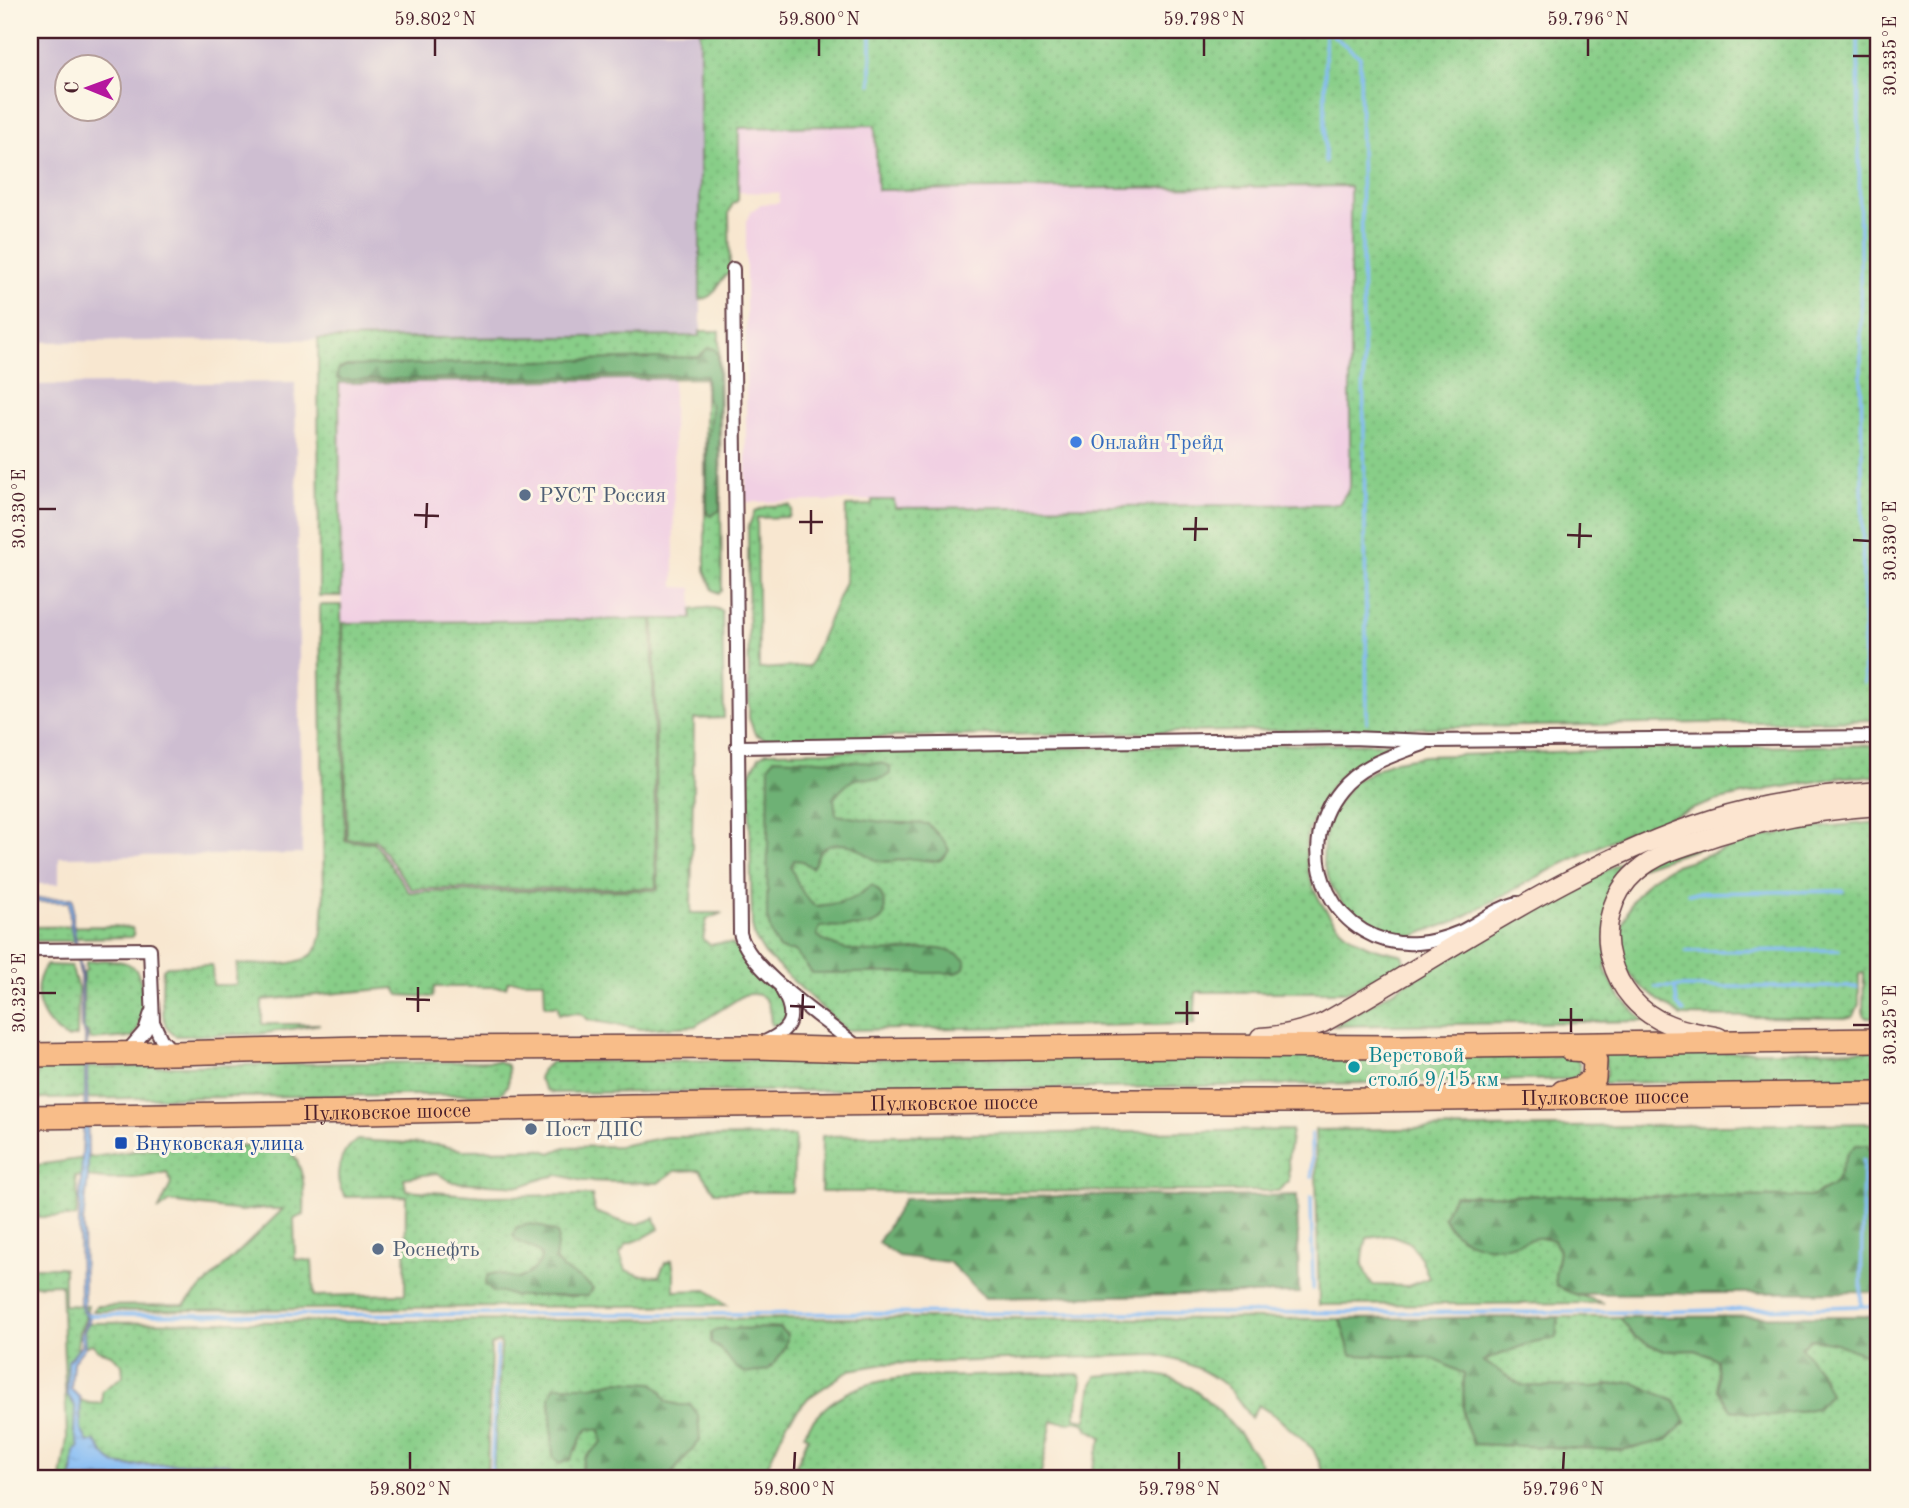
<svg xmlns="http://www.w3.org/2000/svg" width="1909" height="1508" font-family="'Old Standard TT',serif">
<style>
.built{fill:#f1d0e3}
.industrial{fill:#cebed1;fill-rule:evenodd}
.grass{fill:url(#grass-dots);stroke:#69765a;stroke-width:2;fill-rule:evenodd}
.forest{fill:url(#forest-firs);stroke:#5c6850;stroke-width:2}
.water{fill:url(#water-ripples);stroke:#686e90;stroke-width:2}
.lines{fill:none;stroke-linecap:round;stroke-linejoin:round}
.stream{stroke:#85bcf4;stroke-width:3.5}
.street-casing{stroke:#643d44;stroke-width:16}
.secondary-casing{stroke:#643d44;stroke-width:21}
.highway-casing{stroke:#643d44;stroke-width:26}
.street{stroke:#fff;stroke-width:12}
.secondary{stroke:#fce5d0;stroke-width:18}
.highway{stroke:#f8bd89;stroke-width:23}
.ticks{fill:none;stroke:#4a1f2b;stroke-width:2.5}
.shop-dot{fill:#3f7fe0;stroke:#fcf5e5;stroke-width:2.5}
.service-dot{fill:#5c6f8a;stroke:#fcf5e5;stroke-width:2.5}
.culture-dot{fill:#0f9aa8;stroke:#fcf5e5;stroke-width:2.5}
.transit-dot{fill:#1a4fb4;stroke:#fcf5e5;stroke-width:2.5}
.labels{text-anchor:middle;stroke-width:6;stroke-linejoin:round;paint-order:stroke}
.shop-label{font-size:21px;fill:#366cbe;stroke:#fcf5e5;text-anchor:start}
.service-label{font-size:21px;fill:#4e5e75;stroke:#fcf5e5;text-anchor:start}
.culture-label{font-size:21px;fill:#0d838f;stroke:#fcf5e5;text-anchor:start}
.street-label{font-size:21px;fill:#4a1f2b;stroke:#fcf5e5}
.transit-label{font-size:21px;fill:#164399;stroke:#fcf5e5;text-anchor:start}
.neatline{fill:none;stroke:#4a1f2b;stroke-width:2.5}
.ticks-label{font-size:18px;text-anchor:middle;fill:#4a1f2b}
</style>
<defs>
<pattern id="grass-dots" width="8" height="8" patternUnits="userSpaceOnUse" patternTransform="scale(1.75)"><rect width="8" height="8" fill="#88ce88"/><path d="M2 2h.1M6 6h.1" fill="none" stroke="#77b076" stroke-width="1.8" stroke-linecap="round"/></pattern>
<pattern id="forest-firs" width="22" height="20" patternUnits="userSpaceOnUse" patternTransform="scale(1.75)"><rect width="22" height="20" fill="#6eb174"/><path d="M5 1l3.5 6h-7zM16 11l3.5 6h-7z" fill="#5c8f5f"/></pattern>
<pattern id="water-ripples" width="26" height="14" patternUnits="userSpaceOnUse" patternTransform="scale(1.75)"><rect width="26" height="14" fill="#85bcf4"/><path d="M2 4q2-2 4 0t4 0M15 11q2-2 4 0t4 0" fill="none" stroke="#74a1d1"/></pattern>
</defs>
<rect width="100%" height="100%" fill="#fcf5e5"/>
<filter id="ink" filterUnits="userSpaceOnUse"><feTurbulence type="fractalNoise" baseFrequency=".0143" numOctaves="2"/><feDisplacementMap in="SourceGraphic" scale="14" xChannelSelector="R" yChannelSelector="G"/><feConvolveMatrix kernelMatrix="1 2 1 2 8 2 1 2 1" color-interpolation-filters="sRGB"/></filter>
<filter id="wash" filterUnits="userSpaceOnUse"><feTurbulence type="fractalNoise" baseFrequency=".00686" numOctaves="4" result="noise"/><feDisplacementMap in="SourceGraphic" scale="28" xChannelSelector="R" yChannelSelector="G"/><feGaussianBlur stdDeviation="1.57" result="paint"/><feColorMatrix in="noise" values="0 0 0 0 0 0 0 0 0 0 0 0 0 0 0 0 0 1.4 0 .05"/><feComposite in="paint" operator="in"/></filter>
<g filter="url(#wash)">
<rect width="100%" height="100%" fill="#f8e7d0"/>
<!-- built -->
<g class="built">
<path d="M875,125l2,65h84l389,-5v302l-11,17 -444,4 -1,-8 -148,2v-281l6,-10 9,-7 18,-1 1,-10 -43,-1 1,-64z"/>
<path d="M673,378l1,209 18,1 1,31h-39l4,271 -249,2 -35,-49 -29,-2 -7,-458z"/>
</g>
<!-- industrial -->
<g class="industrial">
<path d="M46,30h654l1,306 -671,6v-304zM66,66h42v42h-42z"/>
<path d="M295,382l7,472 -243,3v27h-29v-499z"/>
</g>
<!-- grass -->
<g class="grass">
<path d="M700,30h1179v690l-1114,19 -10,-5 -6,-16 -1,-190 7,-17 13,-5 22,-1 2,5 -3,7 -32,1 2,151 50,-3 36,-84 1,-76 26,-1v-5h22l1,8 444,-4 11,-17v-301l-473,4 -2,-65 -136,3 -1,72 -6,5 -3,8 1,59c-13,8 -12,25 -30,28z"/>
<path d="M700,331h19l3,260 -3,2 -6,-3 -8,-20v-192l-366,5 2,213h-22l-1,-257 382,-3z"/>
<path d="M320,605h21l4,236 29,1 35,50 249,-2 -4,-271h38v-9c11,-2 20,-4 30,1l2,107 -30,1 -3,194h32l-16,6 -4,20 7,6 10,-2 12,1 54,60 2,9 -6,11 -11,1c-1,-19 -2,-35 -27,-30l-49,31 -54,3 -52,-9 -9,-7 -21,1 -1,-8h-13l-1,-25h-36l-2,6h-72l-1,10 -34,-2 -4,-7 -133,12v24h58l-60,10 -84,2c-4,-3 -6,-4 -9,-8 -7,-13 -5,-44 -4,-59l4,-3 45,-1 1,20h23l1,-21c21,0 66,5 79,-14 8,-13 6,-34 8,-49z"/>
<path d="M652,619l4,269 -245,1 -35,-49 -29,-1 -4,-216z"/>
<path d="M1398,743v4c-18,6 -39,13 -54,25 -11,10 -21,27 -27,40 -3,8 -9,17 -10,25 -7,42 21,90 59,108 11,5 24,7 37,10l2,7 -5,4 -54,26h-150l-2,32 -349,6 -80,-76 -10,-16 -3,-12 -3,-150 10,-19 7,-5z"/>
<path d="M1879,745v31l-36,1 -72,12 -56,12 -88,32 -73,35 -100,54 -28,9 -16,7 -45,-12 -19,-18 -14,-20 -9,-25 1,-22 5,-24 25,-36 36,-19 34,-6 257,-8z"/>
<path d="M1831,806l-206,66 -20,97 14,27 25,25 -310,5 193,-114 118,-62z"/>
<path d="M1879,822v195h-14l-2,-6 1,-38 -5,1v30l-5,12 -9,2 -164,-2 -38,-27 -17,-19 -5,-20v-21l11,-28 17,-21 23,-14 95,-30 44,-8z"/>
<path d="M113,926l19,2 2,7 -2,2 -55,1 -5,3h-42v-14z"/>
<path d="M104,960c11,1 23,0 31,9 11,12 10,59 -3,68l-42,3 -2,-8h-4l-1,-58 3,-4v-8z"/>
<path d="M46,965l25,1 7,22 -1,48 -10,2c-27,-16 -39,-46 -21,-73z"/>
<path d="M1879,1050v29l-277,4 5,-11 -4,-19z"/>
<path d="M1099,1056h469l9,3 3,6v8l-8,6 -470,9 -550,5 -6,-3 -7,-11 2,-8 10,-9z"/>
<path d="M498,1061l10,5c2,12 2,20 -8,28l-463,5v-31z"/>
<path d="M1879,1123v39l-11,-17 -21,9 -9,23 -6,9 -21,11 -356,-2 51,51 36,-10 12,4 5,11 -4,24 1,11 18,8 30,9 -285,2 -4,-175zM1391,1235l18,7 12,16 8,20 -21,8 -35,-1c-14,-19 -11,-26 -6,-47z"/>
<path d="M1292,1130l-4,28 1,23 -11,10 -457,1 1,-56z"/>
<path d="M795,1136l-2,56h-78l-15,-22 -25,1 -17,12 -75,-2 -24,-6 -15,3 -22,8 -71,-4 -14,-9 -33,5 2,12 79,6 107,-1 3,17 31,11 12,1 17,-6 4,11 -16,9 -16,6 -7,10 6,16 13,5 20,1 6,-13 7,-3 2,13v18l33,-1 20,15 -634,6 3,-5 88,-1 99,-96h-28l-14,2 -71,-9 -12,9 13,-27 -4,-12c-20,5 -42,8 -63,7 -10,-1 -19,-3 -29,-3l3,22 -2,19h-46v-51l132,-19 124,-2c19,21 19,43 18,70l-10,4 1,40 17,2 2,35 91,-2 1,-98 -60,1c-15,-17 -7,-45 11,-57l83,5 22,5 77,-1 12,4 14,-6 54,-1 47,-9z"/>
<path d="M30,1267h30l4,2v36l24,1 -6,22 -3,3 -2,17 2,3 -9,10 -1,29c10,11 19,15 33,13v-12l21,-15 -1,-11 -11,-11 -13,-4 -6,-6 -9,3v-16l5,-8 782,-5 470,1 11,36 82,3 31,16 -1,43 10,27 150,6 9,-68 -38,5 -71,-1 -40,-25 50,-19 23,-4 2,-21h62l14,20 30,14 32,-1 21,10 1,30 13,19 37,7 49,-8 3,-36 -20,-25 11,-8c9,2 21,2 29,5 13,6 26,14 39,7v127h-553l-13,-29 -36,-32 -19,-12 -7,13c-8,-10 -15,-23 -24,-31 -21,-18 -45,-27 -72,-32l-270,9 -35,6 -42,28 -21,25 -25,55h-94l32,-38 -9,-35h-12l-12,-3 -6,-11 -44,-10 -25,5h-37l-5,11 3,59 24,-6 4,-12 8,-10 12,2 1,12 -17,16 -7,20h-85l8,-134 -3,-2 -7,3 -4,133h-156l-58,-9 -130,-5c-28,5 -33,-1 -48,-23l-24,30 1,7h-11l6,-39 -6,-155 -31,1z"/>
<path d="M1132,1373c13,1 26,1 38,5 37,11 82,67 99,100h-187v-2h8l12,-39 -14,-8 -4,-6 -11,-2 -2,2 -19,-2 -12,57h-226l2,-7 -4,-1 -3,8h-18l17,-41 -4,-3c4,-6 8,-13 13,-18 38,-44 103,-39 155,-40 34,-1 68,-2 102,-2l6,2 2,6 -7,36 11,2 6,-36 4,-8z"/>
</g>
<!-- forest -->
<g class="forest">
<path d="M708,348l7,1 3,6 2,155 -9,6 -4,-2v-70l4,-35 -1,-5 -3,-4 -1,-25 -365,5 -4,-2 1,-8 8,-4 352,-9z"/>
<path d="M774,758l106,5 10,3v8c-11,9 -21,2 -34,5 -9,2 -16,13 -22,19l2,17 46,7 46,2 17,18 4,8c-3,5 -6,10 -12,11 -9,1 -19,-3 -28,-2 -11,1 -22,5 -33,1 -14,-6 -16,-15 -34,-16 -6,0 -11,0 -16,3 -10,4 -8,13 -14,21l-10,-7 -8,-1 -3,7c5,13 12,31 24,39 12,-1 31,-4 42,-10 6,-3 9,-8 15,-11 8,5 10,10 12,19 8,32 -45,20 -64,23l-3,8c24,22 66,17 96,15 12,-1 27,-3 38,2 5,1 10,5 15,8l-2,8 -7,5h-145l-17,-22h-9l-8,-3 -7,-15 -4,-16 2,-151z"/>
<path d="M1856,1145h11l12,17v130l-305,2 -18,-8 -1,-11 4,-24 -5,-11c-22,-7 -29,4 -49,6 -25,3 -51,-5 -62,-29l12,-22 356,2 21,-11 6,-9 9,-23z"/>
<path d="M1130,1195l87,2 80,-2 2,98 -314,5 -36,-36 -51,-6 -20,-13 26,-44z"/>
<path d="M529,1224l12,2 16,7 1,4 -3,23c10,15 28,16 38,29l-6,7h-73l-12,-4 -8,1 -9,-8 3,-10 8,-2 22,6c8,-3 32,-18 19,-28 -9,-7 -16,-4 -24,-15l4,-9z"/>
<path d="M1879,1316v35c-16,9 -30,-5 -44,-8 -8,-2 -16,-3 -24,-4l-10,8 19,25 10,22 -13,14 -49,8 -37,-6 -13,-20 -1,-30 -21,-10 -32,1 -30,-14 -14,-20z"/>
<path d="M1558,1317l-2,21 -23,4 -50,19 40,25 71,1 38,-5 43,19 11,21 -19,18 -44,10 -150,-6 -10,-27 1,-43 -32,-16 -81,-3 -11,-36z"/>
<path d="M780,1328l7,7c1,14 -10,25 -19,35 -7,1 -17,4 -24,2 -14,-4 -17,-23 -31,-27l-2,-4v-8l6,-4z"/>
<path d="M617,1381l36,2 8,8 6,11 12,3h12l7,10 2,25 -32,38h-90l7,-20 17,-16 -2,-12 -12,-2 -7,10 -11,22 -11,4 -6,-8 -3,-60 5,-10h37z"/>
</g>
<!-- water -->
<path class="water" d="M73,898v26l9,50 1,53 4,8 1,141 -5,47 1,87 6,4 -1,8 -5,9 1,16 -12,15 -2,27 9,9 1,31 7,14 7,-2c9,13 16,26 34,25 9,0 14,-2 23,-1l59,-3 62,7 58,9h-259l2,-27 5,-4 -5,-15 1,-26 -8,-12 1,-33 13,-15v-13l5,-11 1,-6 -5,-5 -2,-8 -1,-80 6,-132v-56l-4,-8 -1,-53 -10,-50 -1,-22h-39v-3z"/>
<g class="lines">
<!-- stream -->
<g class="stream">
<path d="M1325,30v132"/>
<path d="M1326,30l34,27 7,665"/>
<path d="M1858,30l6,653"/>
<path d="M871,84v-54"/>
<path d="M1688,893l155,-2"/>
<path d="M1686,951l153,-1"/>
<path d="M1655,987h202"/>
<path d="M1675,987l2,18 7,7"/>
<path d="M1311,1134l1,43"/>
<path d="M1863,1160l-2,146 18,1"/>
<path d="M1311,1197l2,92"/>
<path d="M89,1315l1564,-3 208,-6"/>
<path d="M491,1478l6,-131"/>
<path d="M811,1478l2,-5"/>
</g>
</g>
</g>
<g filter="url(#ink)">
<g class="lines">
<defs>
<g id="street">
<path d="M733,269l7,664c9,39 90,90 120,116"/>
<path d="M1423,744c-30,12 -62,20 -83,46 -52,63 -5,160 78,153 13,-1 30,-6 42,-11 21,-10 32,-22 57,-29"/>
<path d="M737,747l613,-9 80,3 449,-4"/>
<path d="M30,950l120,-1 3,73 8,17 12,13"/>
<path d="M762,1043c29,-12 36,-25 20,-53"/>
<path d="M126,1053l19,-22 6,-18"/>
</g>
<g id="secondary">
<path d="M1260,1037c22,-1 42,-6 63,-14 127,-71 249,-160 389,-204 54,-17 111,-24 167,-28"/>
<path d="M1719,1037c-17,-4 -35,-6 -51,-13 -29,-11 -49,-36 -57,-65 -9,-31 1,-66 25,-87 18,-16 40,-23 62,-30 58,-21 120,-32 181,-36"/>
</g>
<g id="highway">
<path d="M30,1055l144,-2 186,-5 393,-1 107,3 327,-4 211,1 481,-7"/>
<path d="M1563,1092l18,-4 13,-10 1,-17 -10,-11 -14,-1"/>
<path id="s1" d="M30,1117l336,-5 266,-6 468,-5h200l579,-8"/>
</g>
</defs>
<!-- street casing -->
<use href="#street" class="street-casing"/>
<!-- secondary casing -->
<use href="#secondary" class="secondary-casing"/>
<!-- highway casing -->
<use href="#highway" class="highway-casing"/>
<!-- street -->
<use href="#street" class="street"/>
<!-- secondary -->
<use href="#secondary" class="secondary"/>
<!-- highway -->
<use href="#highway" class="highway"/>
</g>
</g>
<!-- ticks -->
<path class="ticks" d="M435,56v-18M819,56v-18M1204,56v-18M1588,56v-18M1853,56h17M38,509h18M414,515l25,1M799,522h24M426,528l1,-25M1183,529h25M811,534v-24M1567,535l25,1M1853,540l17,1M1195,541l1,-24M1579,548l1,-25M38,993h18M406,999l24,1M790,1006l25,1M418,1012v-25M1175,1013h24M802,1019l1,-25M1559,1020h24M1187,1025v-24M1853,1025h17M1571,1032v-24M410,1470v-18M794,1470l1,-18M1179,1470v-18M1563,1470l1,-18"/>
<!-- markers -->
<circle class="shop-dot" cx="1076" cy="442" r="7"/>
<g class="service-dot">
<circle cx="525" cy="495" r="7"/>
<circle cx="531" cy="1129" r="7"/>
<circle cx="378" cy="1249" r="7"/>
</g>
<circle class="culture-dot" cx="1354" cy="1067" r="7"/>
<rect class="transit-dot" x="114" y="1136" width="14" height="14" rx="3.5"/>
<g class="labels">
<!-- shop labels -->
<g class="shop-label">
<text x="1090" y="449">Онлайн Трейд</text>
</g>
<!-- service labels -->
<g class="service-label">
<text x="539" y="502">РУСТ Россия</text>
<text x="545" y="1136">Пост ДПС</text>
<text x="392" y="1256">Роснефть</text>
</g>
<!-- culture labels -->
<g class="culture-label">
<text x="1368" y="1062">Верстовой<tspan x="1368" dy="24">столб 9/15 км</tspan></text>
</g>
<!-- street labels -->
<g class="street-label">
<text dy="7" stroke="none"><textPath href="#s1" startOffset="1575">Пулковское шоссе</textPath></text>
<text dy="7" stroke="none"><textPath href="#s1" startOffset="924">Пулковское шоссе</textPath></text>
<text dy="7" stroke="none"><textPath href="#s1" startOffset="357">Пулковское шоссе</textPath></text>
</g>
<!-- transit labels -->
<g class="transit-label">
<text x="135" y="1150">Внуковская улица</text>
</g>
</g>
<!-- margin -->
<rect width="1909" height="1508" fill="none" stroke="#fcf5e5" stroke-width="77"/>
<!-- north arrow -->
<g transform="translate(88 88) rotate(271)"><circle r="33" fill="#fcf5e5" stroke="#b59f9b" stroke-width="2"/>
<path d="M0-5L12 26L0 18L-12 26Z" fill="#b5179e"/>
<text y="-10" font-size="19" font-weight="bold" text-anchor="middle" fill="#4a1f2b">С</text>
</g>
<rect x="38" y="38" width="1832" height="1432" class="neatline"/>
<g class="ticks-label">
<text x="435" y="25">59.802°N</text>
<text x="819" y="25">59.800°N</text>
<text x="1204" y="25">59.798°N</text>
<text x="1588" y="25">59.796°N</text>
<text transform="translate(1890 56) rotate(-90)" y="6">30.335°E</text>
<text transform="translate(19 509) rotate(-90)" y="6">30.330°E</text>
<text transform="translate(1890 541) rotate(-90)" y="6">30.330°E</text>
<text transform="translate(19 993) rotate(-90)" y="6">30.325°E</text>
<text transform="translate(1890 1025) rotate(-90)" y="6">30.325°E</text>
<text x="410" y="1495">59.802°N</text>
<text x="794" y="1495">59.800°N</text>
<text x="1179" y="1495">59.798°N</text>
<text x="1563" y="1495">59.796°N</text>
</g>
</svg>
